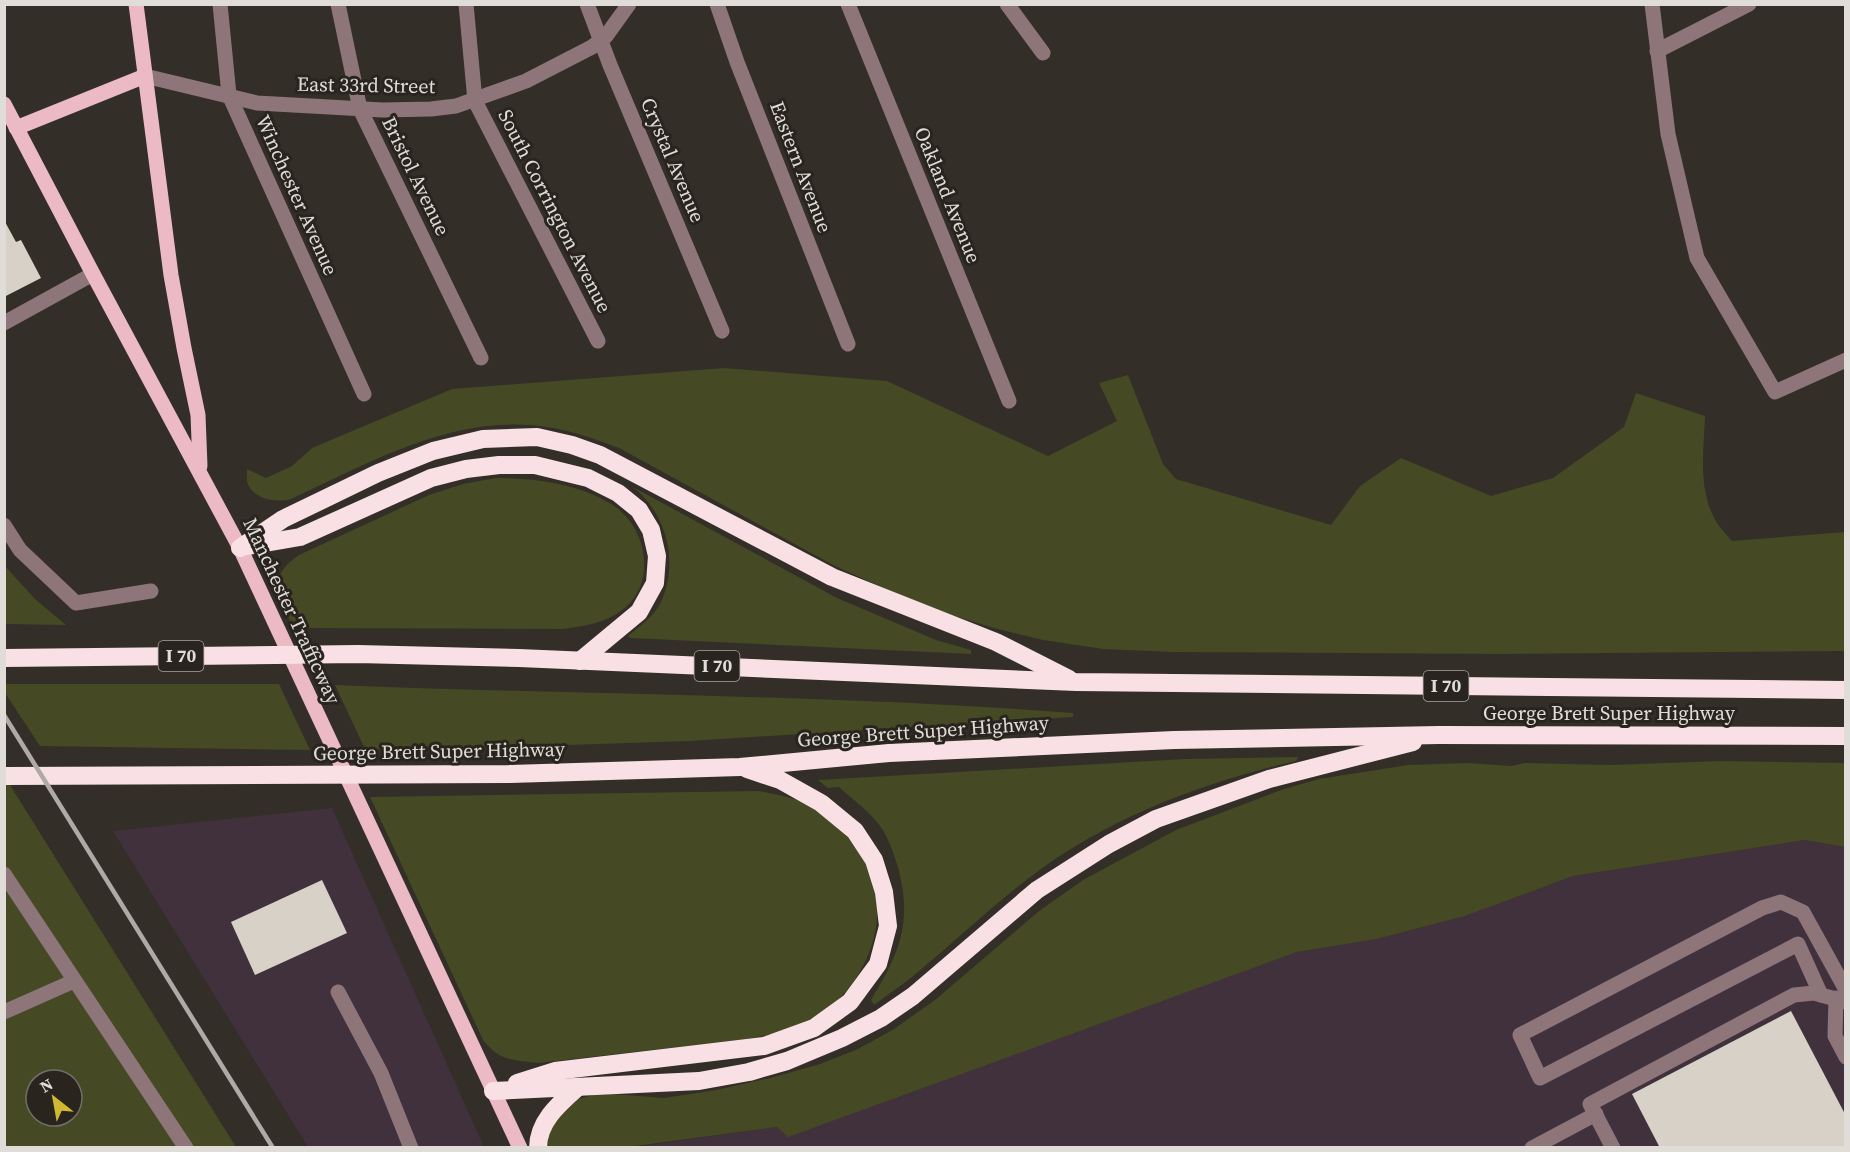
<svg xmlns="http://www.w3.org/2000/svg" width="1850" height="1152" font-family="'Source Serif 4',serif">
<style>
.industrial{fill:#41313c}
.green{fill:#454924;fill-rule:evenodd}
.building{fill:#d8d1c8}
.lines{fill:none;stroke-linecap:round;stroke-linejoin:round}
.minor{stroke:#8d757a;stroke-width:15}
.major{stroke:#ecbac4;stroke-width:15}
.highway{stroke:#f9e0e5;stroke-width:18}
.rail{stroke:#aeaba6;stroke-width:4.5}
.labels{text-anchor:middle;stroke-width:6;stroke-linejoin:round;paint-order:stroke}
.shield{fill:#29251e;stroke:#a9a6a1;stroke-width:1.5}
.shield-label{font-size:18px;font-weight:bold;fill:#e0ddd9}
.street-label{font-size:20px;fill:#e0ddd9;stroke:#29251e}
</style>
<rect width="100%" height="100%" fill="#332e27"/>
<!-- industrial -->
<g class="industrial">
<path d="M332,808l152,339h-176l-195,-316z"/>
<path d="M1805,840l40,7v300l-1217,1 149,-21 520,-175 80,-13 88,-23 108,-40z"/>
</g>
<!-- green -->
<g class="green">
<path d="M724,368l163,13 161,75 69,-35 -18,-38 29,-8 35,89 13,15 155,46 29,-39 41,-28 90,38 62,-18 71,-51 12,-34 69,23c-1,35 -8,74 12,107 4,6 10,12 15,18l113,-9v119l-342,3 -330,-2 -70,-3 -60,-9 -49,-12 -49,-15 -59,-24 -53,-24 -214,-117c-22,-8 -43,-16 -66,-20 -95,-17 -179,33 -262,71 -13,4 -37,1 -43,-15 -2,-4 -1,-11 -1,-15l19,9 26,-12 20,-18 140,-59z"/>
<path d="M495,478c39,0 82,5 116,26 34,20 47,74 15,103 -19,16 -40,19 -64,22l-268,-1c-15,-30 -30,-49 5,-73l130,-60 34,-11z"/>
<path d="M633,487l204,111 99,42 35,10v4l-341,-16 -2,-2c11,-9 25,-19 32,-32 20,-40 7,-90 -27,-117z"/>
<path d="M4,565l32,35 30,25 -61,-1z"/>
<path d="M5,684h274l31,66 -270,-4 -35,-53z"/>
<path d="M335,685c246,10 492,9 738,28v4l-384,24 -276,9 -48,-1z"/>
<path d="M1298,757l-2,4c-91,21 -183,55 -259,111 -42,31 -79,67 -119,100 -14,12 -30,22 -44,33l-3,-5c30,-49 42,-80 26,-136 -5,-15 -10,-30 -20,-42 -11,-13 -26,-24 -38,-35l-11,1 -10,-8 367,-21z"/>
<path d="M1721,761l124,2v84l-40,-7 -232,36 -108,40 -88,23 -80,13 -509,185 -11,-10 -149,20 -83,1 1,-8 10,-22 22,-19 23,-6 63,5 52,-8 54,-12 50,-14 38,-15 36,-20 41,-29 104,-89 44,-31 93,-50 108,-41 35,-10 89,-14 61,-2 42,3 14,-3 85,2z"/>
<path d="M5,777l231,370h-231zM36,1080h36v36h-36z"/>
<path d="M759,791c19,4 38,7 56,17 89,51 78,161 -3,213 -19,11 -46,14 -66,18l-208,24c-25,-3 -39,-2 -55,-23l-113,-243z"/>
</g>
<!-- building -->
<g class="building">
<path d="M4,220l12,22 5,-2 20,38 -37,19z"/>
<path d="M322,880l25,53 -92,42 -24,-53z"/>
<path d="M1791,1011l55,105v32h-186l-28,-54z"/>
</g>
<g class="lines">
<!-- minor -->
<g class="minor">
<path d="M220,4l9,91 135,299"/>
<path d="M338,4l22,105 121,249"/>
<path d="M466,4l9,97 123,240"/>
<path d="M587,4l23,61 112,266"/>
<path d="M717,4l20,58 111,282"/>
<path d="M848,4l161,397"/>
<path d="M1007,4l36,49"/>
<path d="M1652,4l16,130 29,124 78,134 71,-32"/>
<path d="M1657,51l92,-47"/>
<path d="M145,76l112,27 126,7 48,-1 25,-3 70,-25 66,-34 14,-11 23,-32"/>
<path d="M4,323l89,-49"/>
<path d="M4,525l16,25 56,53 75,-12"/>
<path d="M4,874l182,274"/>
<path d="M338,992l43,81 30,75"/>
<path d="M1821,995l-23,-51 -258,134 -20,-43 242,-127 19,-6 22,10 43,78"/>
<path d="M1836,998l-1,38 11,21"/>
<path d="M4,1012l70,-31"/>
<path d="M1532,1148l64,-34"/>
<path d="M1613,1148l-23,-44 204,-109 20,-2 32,9"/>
</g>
<!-- major -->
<g class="major">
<path d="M136,4l35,271 13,73 14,67 2,51"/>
<path d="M4,104l89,170 147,274 280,600"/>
<path d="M16,128l129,-52"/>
</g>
<!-- highway -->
<g class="highway">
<path d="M248,546l52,-9 131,-59 35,-9 33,-4h36l53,13 30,15 21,17 12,20 6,26 -2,27 -16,29 -59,49"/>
<path d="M240,548l43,-29 95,-46 55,-22 50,-12 54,-2 35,8 28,10 232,122 164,65 73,37"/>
<path d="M4,658l354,-4 161,4 557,24 770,8"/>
<path d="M4,776l506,-2 230,-7 149,-14 285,-13 265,-5 407,1"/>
<path d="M517,1083l38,-12 209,-25 50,-18 36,-26 28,-38 10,-38 -4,-34 -10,-32 -19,-29 -34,-28 -41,-23 -33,-11"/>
<path d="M493,1091l206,-10 50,-9 38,-11 55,-23 39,-20 32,-22 124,-106 72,-46 47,-25 113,-40 144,-37"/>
<path d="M538,1148c0,-27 22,-45 40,-61"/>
</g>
<!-- rail -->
<path class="rail" d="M4,715l269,433"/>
</g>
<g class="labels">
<!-- shield labels -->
<g class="shield">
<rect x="158.5" y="641" width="45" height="30" rx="4.5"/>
<rect x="694.5" y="651" width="45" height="30" rx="4.5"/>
<rect x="1423.5" y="671" width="45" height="30" rx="4.5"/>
</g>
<g class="shield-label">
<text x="181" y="662">I 70</text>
<text x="717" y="672">I 70</text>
<text x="1446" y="692">I 70</text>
</g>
<!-- street labels -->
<g class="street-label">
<text transform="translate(366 85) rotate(1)" y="7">East 33rd Street</text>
<text transform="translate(673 160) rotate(67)" y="7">Crystal Avenue</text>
<text transform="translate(801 167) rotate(69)" y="7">Eastern Avenue</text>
<text transform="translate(416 176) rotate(64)" y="7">Bristol Avenue</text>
<text transform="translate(297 195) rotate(66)" y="7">Winchester Avenue</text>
<text transform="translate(948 195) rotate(68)" y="7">Oakland Avenue</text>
<text transform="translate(555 211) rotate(63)" y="7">South Corrington Avenue</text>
<text transform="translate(292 611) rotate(65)" y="7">Manchester Trafficway</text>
<text x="1609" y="720">George Brett Super Highway</text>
<text transform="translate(923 731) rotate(-4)" y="7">George Brett Super Highway</text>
<text transform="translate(439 751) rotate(-1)" y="7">George Brett Super Highway</text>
</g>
</g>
<!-- border -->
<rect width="1850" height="1152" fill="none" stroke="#e0ddd9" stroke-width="12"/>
<!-- north arrow -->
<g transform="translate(54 1098) rotate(329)"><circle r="28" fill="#29251e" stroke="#726f69" stroke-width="1.5"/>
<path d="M0-4.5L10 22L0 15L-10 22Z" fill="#d2b735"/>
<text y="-9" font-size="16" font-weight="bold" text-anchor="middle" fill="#e0ddd9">N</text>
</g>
</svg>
